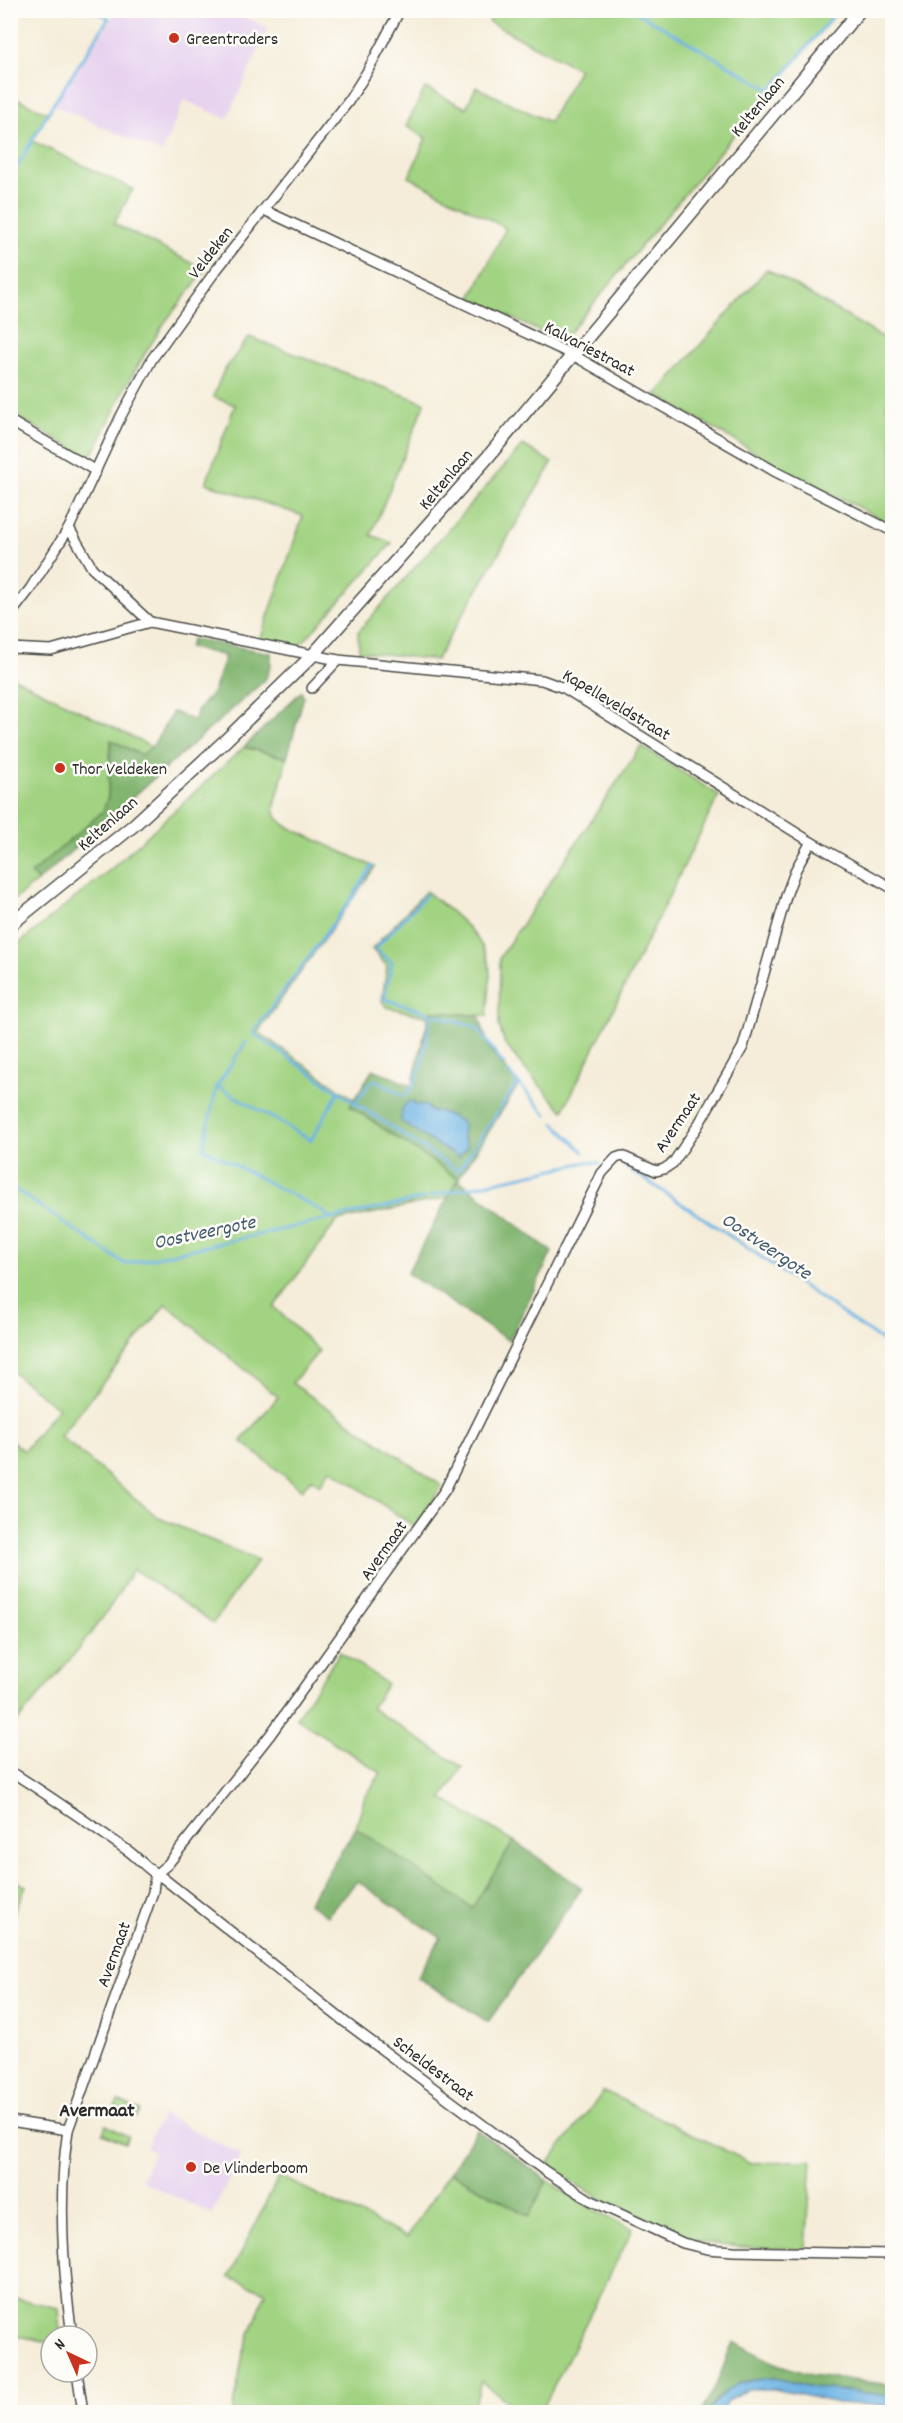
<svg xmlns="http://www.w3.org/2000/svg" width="903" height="2423" font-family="Dekko,sans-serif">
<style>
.built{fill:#e7d2ef}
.green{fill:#a2d382;stroke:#667f56;stroke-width:1.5}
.forest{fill:#81b570;stroke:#56704e;stroke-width:1.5}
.water{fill:#6db4e4;stroke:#4c7088;stroke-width:1.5}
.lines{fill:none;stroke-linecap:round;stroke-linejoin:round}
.stream{stroke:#6db4e4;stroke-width:3}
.street-casing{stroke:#494845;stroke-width:12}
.secondary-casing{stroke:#494845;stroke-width:15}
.street{stroke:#fff;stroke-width:9}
.secondary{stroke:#fff;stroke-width:12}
.poi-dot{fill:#c8321e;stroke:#fdfcf7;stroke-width:2}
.labels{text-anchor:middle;stroke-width:5;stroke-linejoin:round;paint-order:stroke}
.poi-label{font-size:18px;fill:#2b2b2b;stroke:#fdfcf7;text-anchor:start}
.street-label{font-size:18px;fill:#2b2b2b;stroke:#fdfcf7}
.water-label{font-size:20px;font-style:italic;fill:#425b6c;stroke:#fdfcf7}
.neighbourhood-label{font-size:20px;font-weight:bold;fill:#2b2b2b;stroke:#fdfcf7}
</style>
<rect width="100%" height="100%" fill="#fdfcf7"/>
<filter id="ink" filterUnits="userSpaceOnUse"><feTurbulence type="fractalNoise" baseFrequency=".0167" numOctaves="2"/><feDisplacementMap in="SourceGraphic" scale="12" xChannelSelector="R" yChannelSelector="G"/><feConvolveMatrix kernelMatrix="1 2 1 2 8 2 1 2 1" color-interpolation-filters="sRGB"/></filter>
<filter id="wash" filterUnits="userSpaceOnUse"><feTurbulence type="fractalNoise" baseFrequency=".008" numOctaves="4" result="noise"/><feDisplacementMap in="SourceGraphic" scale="24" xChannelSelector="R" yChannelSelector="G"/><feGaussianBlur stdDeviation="1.35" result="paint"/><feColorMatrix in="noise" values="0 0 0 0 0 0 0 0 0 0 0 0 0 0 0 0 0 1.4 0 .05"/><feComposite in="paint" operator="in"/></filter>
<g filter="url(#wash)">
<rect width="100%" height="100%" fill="#f5edd9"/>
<!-- built -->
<g class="built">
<path d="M113,11h118l37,17 -41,91 -43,-19 -22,53 -109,-48 63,-93z"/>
<path d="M162,2114l79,40 -29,60 -71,-33 13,-29 -8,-4z"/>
</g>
<!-- green -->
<g class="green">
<path d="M494,11v-1l343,1 -274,329 -8,-1 -84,-41 35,-70 -97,-51 17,-39 -20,-12 19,-38 41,20 10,-21 73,35 30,-53 -90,-47z"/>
<path d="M11,96l37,17 -16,28 101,48 -19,35 92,46 -41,52 -19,30 -21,36 -31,64 -9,4 -74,-43z"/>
<path d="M767,269l125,74v51l-6,13 6,4v114l-111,-58 -125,-72z"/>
<path d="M249,337l176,66 -54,132 21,8 -89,99 -7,5 -36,-7 43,-124 -97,-33 29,-78 -22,-8 10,-25z"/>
<path d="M523,445l29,18 -116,197 -77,-9 -1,-19z"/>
<path d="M11,676l141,71 -11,8 -30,-15 -3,57 -5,15 -72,62 7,7 -27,21z"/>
<path d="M641,746l78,49 -156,316 -39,-43 -19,-24 -6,-18 1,-69z"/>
<path d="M244,747l43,11 -13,51 3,9 9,8 89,41 -117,165 96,67 -4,7 108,73 -9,18 -112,24 -63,86 45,44 -27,32 150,103 -27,41 -84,-58 -11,16 -9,-6 -9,11 -61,-49 37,-44 -112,-93 -106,132 99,82 99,42 -45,63 -80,-54c-31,59 -80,109 -122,160v-289l13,11 34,-43 -47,-37v-421l100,-81z"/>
<path d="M426,891c22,19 57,42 63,73 3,17 -1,36 -2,52l-56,-5 -2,6 -42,-10 -5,-6 5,-35 -15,-17z"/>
<path d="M340,1652l47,32 -16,24 91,59 -20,32 72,42 -42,68 -116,-81 8,-29 17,-26 -85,-55z"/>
<path d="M11,1879l15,7 -15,33z"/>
<path d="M604,2091l147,72 61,-3 -6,89c-34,-1 -69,0 -102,-7 -58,-13 -107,-45 -158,-76z"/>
<path d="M118,2101l22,10 -3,7 -22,-11z"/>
<path d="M106,2125l22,11 -3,7 -22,-10z"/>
<path d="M450,2172l79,44 18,-36 42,27 44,22 -92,183h-20l-40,-31 -8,31h-240l10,-59 23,-61 -37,-15 50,-101 128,61z"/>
<path d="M10,2297l49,11 2,28h-10v6l-40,-7z"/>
</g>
<!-- forest -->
<g class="forest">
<path d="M192,639l79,14v12l-6,15 -227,201 -7,-7 72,-63 5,-14 3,-57 30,15 11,-8 21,-35 22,9 2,-10 16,-19 12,-36 -36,-9z"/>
<path d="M301,692l3,4 -17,62 -43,-11z"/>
<path d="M430,1011l49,5c10,36 15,42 40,68l-61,95 94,73 -43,89 -102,-68 51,-94 -108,-73 23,-37 39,17z"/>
<path d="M356,1828l116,80 42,-67 68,47 -94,134 -71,-45 24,-39 -84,-57 -30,35 -19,-13z"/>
<path d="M477,2130l70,50 -18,36 -79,-44z"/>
<path d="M733,2342l44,22 34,11 81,10v11l-75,-8 -43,-10 -56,20 -10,14h-7l14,-24z"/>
</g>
<!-- water -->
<g class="water">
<path d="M413,1101l1,3 12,2 6,6 7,-1 22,10 2,5 -1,13h3l2,9 -6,5 -1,4c-21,-9 -40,-23 -59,-36l1,-11 5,-8z"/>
<path d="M774,2378l43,10 75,8v10l-54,-3 -64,-14h-26l-20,12 -8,11h-12c21,-30 32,-31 66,-34z"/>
</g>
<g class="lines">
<!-- stream -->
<g class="stream">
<path d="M92,10l5,3"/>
<path d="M633,10l138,80 67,-80"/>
<path d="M10,179l42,-73 57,-88 -8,-4"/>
<path d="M426,895l-51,54 17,14 -8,36 93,29 27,37"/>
<path d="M431,1014l-9,51 -13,28 -5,3 -28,-16 -6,3 -15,20 103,68 60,-89"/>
<path d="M246,1042l-29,44 94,54 28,-49"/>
<path d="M508,1072l39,43"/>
<path d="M217,1086l-14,62 119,63 10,8"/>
<path d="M355,1103l-102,-70 101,-138 18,-29"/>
<path d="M554,1123l30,29"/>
<path d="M625,1166l123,82 144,100"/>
<path d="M10,1186l115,78 300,-66"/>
<path d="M430,1196l157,-34 13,1"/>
</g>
</g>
</g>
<g filter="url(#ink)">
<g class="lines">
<defs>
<g id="street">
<path d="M264,210l309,145 203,117 116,59"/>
<path d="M10,421l86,50"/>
<path d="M69,528l23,40 58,54"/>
<path d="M10,615l20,-26 39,-61 52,-112 31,-57 62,-86 134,-171 19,-30 33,-62"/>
<path d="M10,648l41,2 99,-28 188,38 204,20 22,8 247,154 81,46"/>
<path d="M312,688l26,-28"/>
<path d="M10,1771c40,25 78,52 117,79 12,8 23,23 36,28l182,144 200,149 45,29 93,43 24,6 27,2 158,3"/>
<path d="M10,2121l58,9"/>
<path d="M72,2336c-9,-65 -14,-142 -4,-206l85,-238 2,-17 13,-11 102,-129 175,-245 157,-317 14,-15 6,-2 34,15 8,-2 9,-6 24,-36 46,-80 44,-154 9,-24 15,-27"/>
<path d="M77,2372l6,40"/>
</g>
<path id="secondary" d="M10,925l124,-100 92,-85 87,-85 174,-197 373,-448"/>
</defs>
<!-- street casing -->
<use href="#street" class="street-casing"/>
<!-- secondary casing -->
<use href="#secondary" class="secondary-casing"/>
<!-- street -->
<use href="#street" class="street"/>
<!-- secondary -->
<use href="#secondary" class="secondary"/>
</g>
</g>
<!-- markers -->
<g class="poi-dot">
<circle cx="174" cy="38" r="6"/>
<circle cx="60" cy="768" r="6"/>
<circle cx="191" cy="2167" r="6"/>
</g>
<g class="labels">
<!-- poi labels -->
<g class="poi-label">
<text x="186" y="44">Greentraders</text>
<text x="72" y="774">Thor Veldeken</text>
<text x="203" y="2173">De Vlinderboom</text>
</g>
<!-- street labels -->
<g class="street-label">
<text transform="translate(757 106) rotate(-50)" y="6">Keltenlaan</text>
<text transform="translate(210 252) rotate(-52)" y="6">Veldeken</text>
<text transform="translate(590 348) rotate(28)" y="6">Kalvariestraat</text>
<text transform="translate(445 479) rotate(-50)" y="6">Keltenlaan</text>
<text transform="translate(617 704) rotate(31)" y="6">Kapelleveldstraat</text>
<text transform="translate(107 823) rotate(-41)" y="6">Keltenlaan</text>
<text transform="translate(677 1122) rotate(-56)" y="6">Avermaat</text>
<text transform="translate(383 1550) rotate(-55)" y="6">Avermaat</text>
<text transform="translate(113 1954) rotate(-70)" y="6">Avermaat</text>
<text transform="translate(434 2068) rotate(37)" y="6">Scheldestraat</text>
</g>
<!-- water labels -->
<g class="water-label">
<text transform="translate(204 1231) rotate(-12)" y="7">Oostveergote</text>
<text transform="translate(767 1245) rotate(34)" y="7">Oostveergote</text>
</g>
<!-- neighbourhood labels -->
<g class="neighbourhood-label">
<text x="97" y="2116">Avermaat</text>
</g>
</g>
<!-- margin -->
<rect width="903" height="2423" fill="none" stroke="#fdfcf7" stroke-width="36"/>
<!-- north arrow -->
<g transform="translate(69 2354) rotate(316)"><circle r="28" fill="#fdfcf7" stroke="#a9a8a5" stroke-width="1.5"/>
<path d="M0-4.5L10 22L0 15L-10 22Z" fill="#c8321e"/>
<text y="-9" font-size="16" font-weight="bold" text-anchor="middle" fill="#2b2b2b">N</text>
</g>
</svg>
